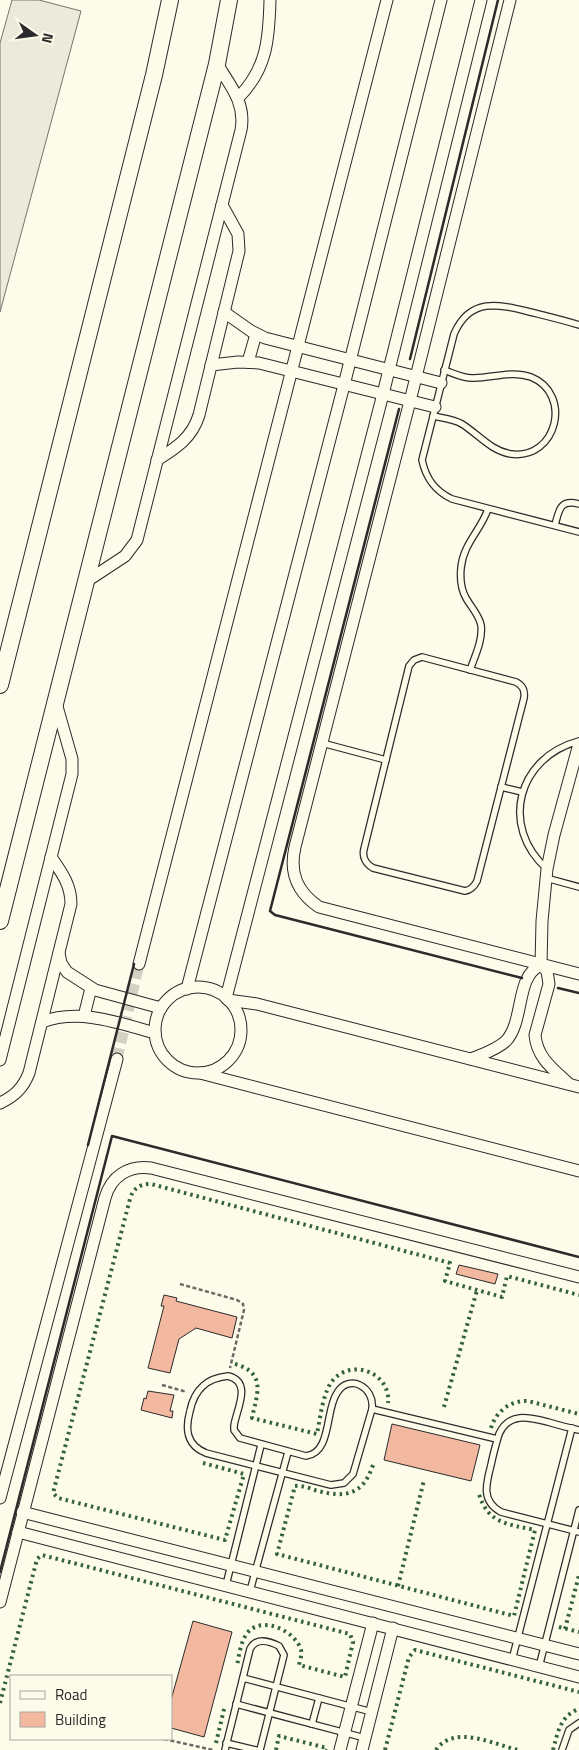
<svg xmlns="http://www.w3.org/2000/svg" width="579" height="1750" font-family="'Titillium Web',sans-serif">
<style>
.parking{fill:#eceadb;stroke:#74746e}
.building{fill:#f2b8a0;stroke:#2b2b2b}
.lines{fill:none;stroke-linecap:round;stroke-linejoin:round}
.street-tunnel{stroke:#d3d1c4;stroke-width:11;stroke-dasharray:11 5.5;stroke-linecap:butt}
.lane-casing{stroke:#2b2b2b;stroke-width:8}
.street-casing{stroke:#2b2b2b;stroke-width:13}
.secondary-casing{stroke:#2b2b2b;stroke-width:18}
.path{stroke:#6a6964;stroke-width:2.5;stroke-dasharray:4 2.5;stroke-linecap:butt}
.lane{stroke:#fdfbea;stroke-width:5.5}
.street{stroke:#fdfbea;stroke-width:11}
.secondary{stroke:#fdfbea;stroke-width:16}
.hedge{stroke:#34623c;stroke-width:4;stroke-dasharray:2.5 4;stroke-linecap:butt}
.wall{stroke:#2b2b2b;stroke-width:2.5}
</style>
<rect width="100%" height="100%" fill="#fdfbea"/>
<!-- parking -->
<path class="parking" d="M12,0h27l42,11 -81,301v-269z"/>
<!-- building -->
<g class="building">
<path d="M459,1265l39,9 -3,10 -39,-10z"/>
<path d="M164,1295l13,3 -1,3 61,16 -5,21 -36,-10 -17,11 -9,34 -22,-5 16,-62h-3z"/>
<path d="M148,1391l26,4 -4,16h3l-1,7 -31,-8 3,-12 2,1z"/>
<path d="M392,1424l88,21 -9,36 -87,-21z"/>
<path d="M193,1621l39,11 -28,105 -33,-9v-28z"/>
</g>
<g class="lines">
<!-- street-tunnel -->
<path class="street-tunnel" d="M117,1059l22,-95"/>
<defs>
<g id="lane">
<path d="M579,325c-16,-5 -33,-9 -49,-13 -32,-8 -60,-15 -76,22l-32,126c4,19 13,31 30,39l127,33"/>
<path d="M433,416c9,2 21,3 29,8 16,10 29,27 49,30 46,6 62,-60 20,-77 -19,-7 -38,1 -57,1 -10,1 -21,-5 -30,-8"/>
<path d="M555,525c4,-15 5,-26 24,-21"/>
<path d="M422,657l94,25c7,4 9,8 8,16l-47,183c-3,6 -6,9 -12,10l-92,-23c-7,-4 -11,-11 -9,-19l45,-183 5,-6z"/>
<path d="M470,670c5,-14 13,-30 11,-45 -2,-10 -10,-18 -15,-27 -5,-9 -6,-20 -5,-30 2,-24 20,-38 27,-59"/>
<path d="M322,743l64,17"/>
<path d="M501,787l21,5"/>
<path d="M547,869c-48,-43 -29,-112 32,-128"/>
<path d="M546,878l33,9"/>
<path d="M228,1376c25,6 8,34 6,50v4l6,8 66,18c26,-3 19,-46 31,-63 12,-20 38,-6 35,16l-19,65 -9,9 -13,2 -125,-32c-20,-8 -21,-24 -16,-42 2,-10 5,-18 13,-25 7,-7 16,-9 25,-10z"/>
<path d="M372,1409l125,30"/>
<path d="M579,1430c-10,-2 -21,-5 -31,-8 -20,-5 -39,-10 -49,12 -3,10 -6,21 -8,31 -5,19 -10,36 10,47l78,20"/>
<path d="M226,1585l35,-140"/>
<path d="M250,1591l38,-139"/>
<path d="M512,1660l60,-232"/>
<path d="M539,1667l40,-157"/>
<path d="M243,1678l129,34"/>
<path d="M236,1704l129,34"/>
<path d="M312,1724l7,-26"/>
<path d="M226,1743l30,7"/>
<path d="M225,1750l25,-101c6,-12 19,-8 29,-3l5,9 -24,95"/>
<path d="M562,1750l7,-20 10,-7"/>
</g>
<g id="street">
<path d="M510,0l-100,401 -115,446c-6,26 2,45 24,60l260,67"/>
<path d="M238,98c29,-29 31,-59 32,-98"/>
<path d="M224,312l27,19 14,7 176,45"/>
<path d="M248,362l8,-28"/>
<path d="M211,365l27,-3 21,1 176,44"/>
<path d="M157,460c19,-12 35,-22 42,-45l40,-164 -1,-17 -16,-29"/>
<path d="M87,581l38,-25 12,-16 104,-410c5,-27 -11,-45 -24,-66"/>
<path d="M59,953l2,10 6,9 28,18 66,18"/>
<path d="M139,964l248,-964"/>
<circle cx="198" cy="1030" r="43"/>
<path d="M187,989l157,-604 97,-385"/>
<path d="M226,998l157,-604 98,-394"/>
<path d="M228,1000l29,4 322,83"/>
<path d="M84,1016l7,-28"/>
<path d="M42,1022c37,-14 77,1 113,11"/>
<path d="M471,1059c12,-5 25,-9 35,-18 19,-21 9,-65 35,-76"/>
<path d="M0,1060l72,-286v-15l-16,-56"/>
<path d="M200,1073l379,98"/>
<path d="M569,1084c-16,-15 -32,-26 -34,-49l14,-51 -2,-13 -6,-6 1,-44 5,-52 7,-34 25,-91"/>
<path d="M0,1103c15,-7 23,-15 29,-30l42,-169c0,-19 -9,-31 -20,-47"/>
<path d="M0,1498l117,-439"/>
<path d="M22,1512l557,142"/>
<path d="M18,1532l561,145"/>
<path d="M0,1602l105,-404c6,-22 24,-33 46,-30l428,109"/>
<path d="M340,1750l33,-127"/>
<path d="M362,1750l31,-122"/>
</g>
<g id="secondary">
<path d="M0,685l154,-610 16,-75"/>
<path d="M0,921l217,-857 12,-64"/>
</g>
</defs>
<!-- lane casing -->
<use href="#lane" class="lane-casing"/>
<!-- street casing -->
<use href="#street" class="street-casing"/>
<!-- secondary casing -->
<use href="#secondary" class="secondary-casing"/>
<!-- path -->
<g class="path">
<path d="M180,1284l57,16 6,4 1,6 -14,58"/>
<path d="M162,1385l25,7"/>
<path d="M171,1695h1"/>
<path d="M164,1739l49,11"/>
</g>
<!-- lane -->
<use href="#lane" class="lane"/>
<!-- street -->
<use href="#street" class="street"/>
<!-- secondary -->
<use href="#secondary" class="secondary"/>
<!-- hedge -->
<g class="hedge">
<path d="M235,1364c32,9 22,30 17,54l65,16c3,-15 6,-44 17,-55 20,-21 57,-5 54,24"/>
<path d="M444,1407l33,-117"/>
<path d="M491,1428c5,-17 20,-28 37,-27l51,13"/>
<path d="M203,1463l41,11 -19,66 -167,-42 -5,-5 77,-294c3,-11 10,-15 21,-15l299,79 -5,18 57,16 5,-21 72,19"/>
<path d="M373,1465c-10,30 -27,33 -55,26 -7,-2 -15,-6 -23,-5l-18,68 237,62 21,-86c-27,-6 -47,-6 -56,-36"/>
<path d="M398,1586l26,-106"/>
<path d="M559,1627l20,5"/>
<path d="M565,1629l14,-54"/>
<path d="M0,1703l37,-144 5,-4 308,79 3,8 -8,35 -46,-12c1,-5 3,-10 2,-15 -5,-18 -35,-33 -51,-20 -9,8 -11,25 -13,36"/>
<path d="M216,1743l9,-38"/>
<path d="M276,1750l3,-14 48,12 -1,2"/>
<path d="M385,1750l24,-93 6,-7 164,42"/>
<path d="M436,1750c18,-26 57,-6 82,0"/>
<path d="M553,1750c5,-18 7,-34 26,-41"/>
</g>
<!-- wall -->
<g class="wall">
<path d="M410,359l88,-359"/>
<path d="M399,409l-129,502 5,4 247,63"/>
<path d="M558,988l21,5"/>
<path d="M88,1145l46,-181"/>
<path d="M0,1572l112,-436 467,121"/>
</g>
</g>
<!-- legend -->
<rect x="10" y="1675" width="162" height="65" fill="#fdfbea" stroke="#a9a89e"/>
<rect x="20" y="1691" width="25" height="8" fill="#fdfbea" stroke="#a9a89e"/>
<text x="55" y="1700" font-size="15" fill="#2b2b2b">Road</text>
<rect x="20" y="1712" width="25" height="15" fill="#f2b8a0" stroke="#a9a89e"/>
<text x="55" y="1725" font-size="15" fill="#2b2b2b">Building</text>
<!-- north arrow -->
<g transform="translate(35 35) rotate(104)" stroke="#fdfbea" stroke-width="4" paint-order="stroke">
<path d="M0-4L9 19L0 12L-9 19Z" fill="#2b2b2b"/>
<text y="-8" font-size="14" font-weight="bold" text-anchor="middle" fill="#2b2b2b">N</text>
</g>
</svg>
